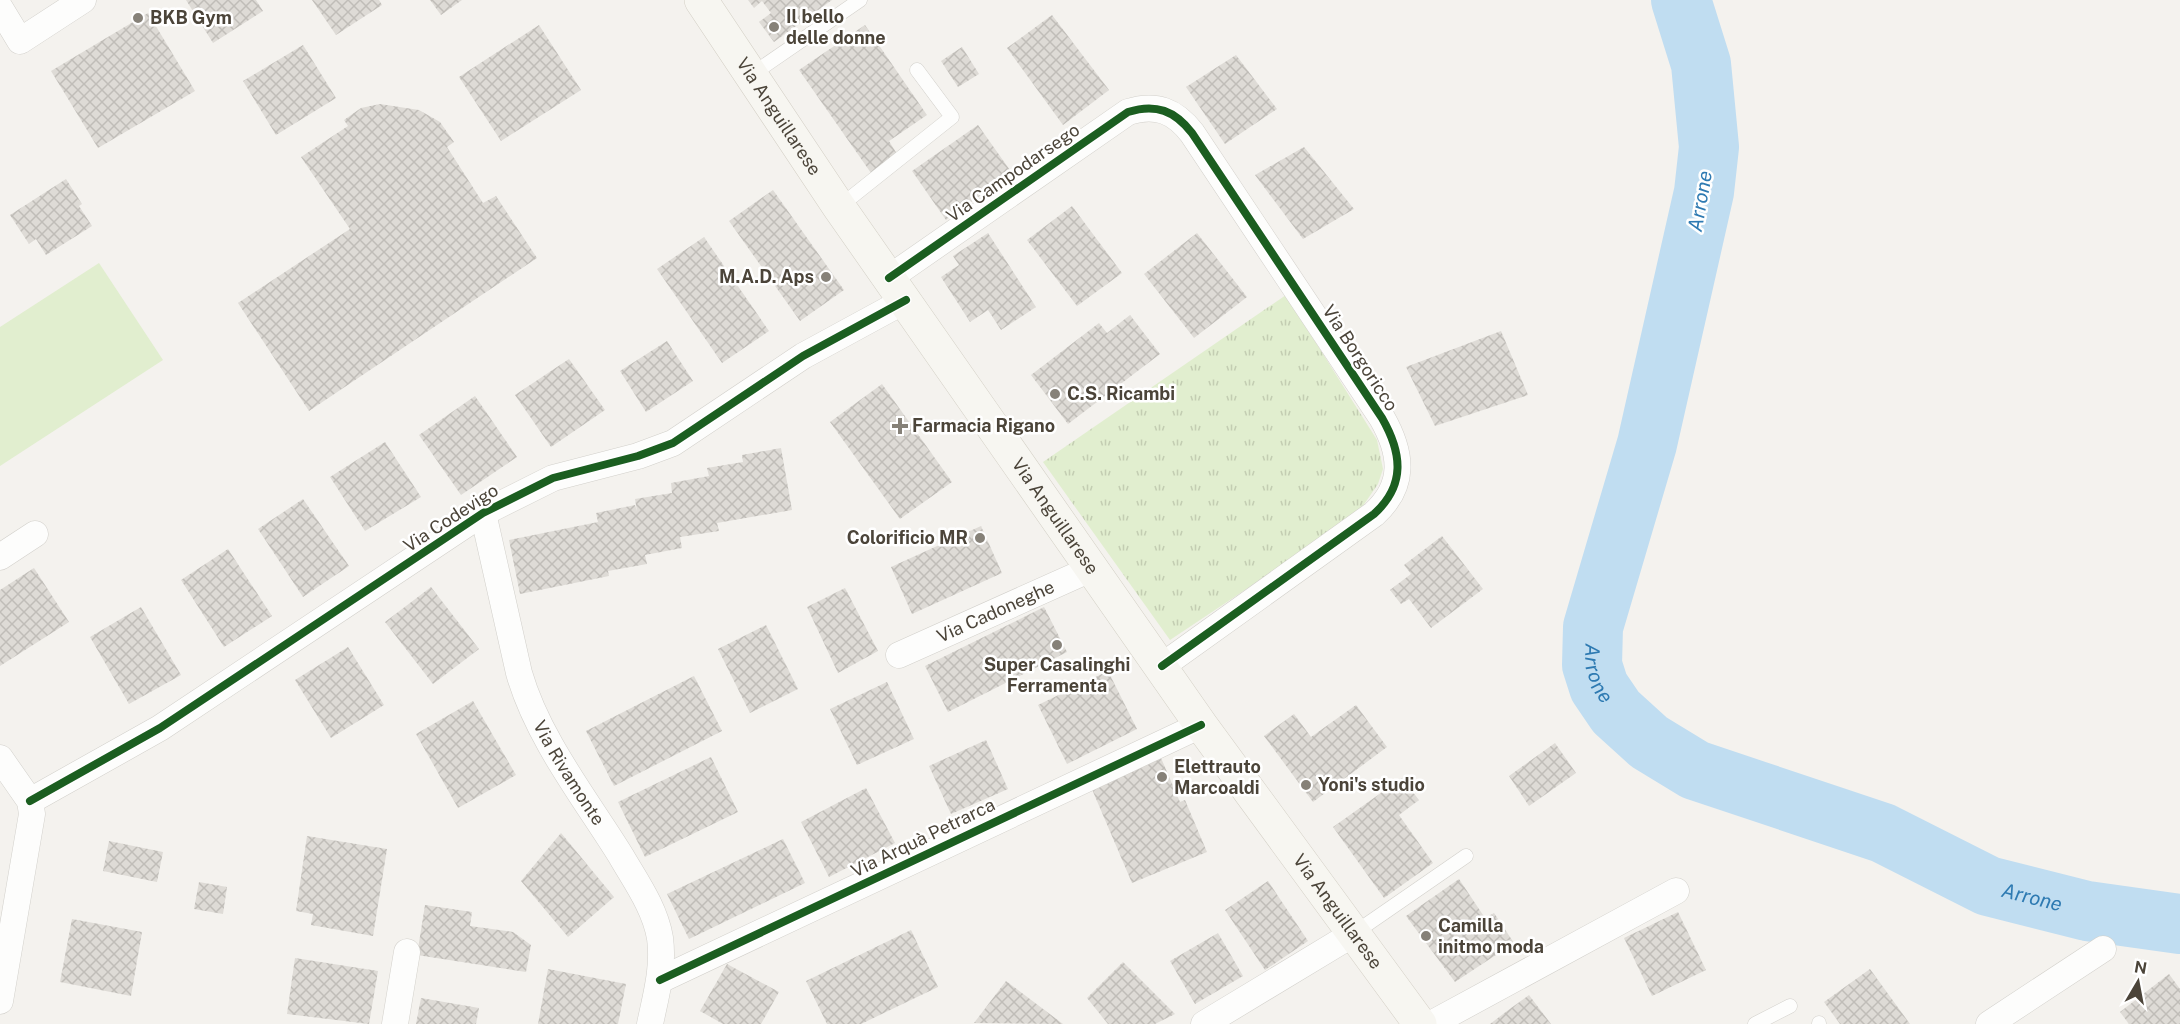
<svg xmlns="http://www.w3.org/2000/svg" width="2180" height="1024" font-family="'Public Sans',sans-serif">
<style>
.grass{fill:url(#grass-tufts)}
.garden{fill:#e1eecf}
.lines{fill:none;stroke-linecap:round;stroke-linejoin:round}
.river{stroke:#c0ddf1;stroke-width:60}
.building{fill:url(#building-cross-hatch)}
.lane-casing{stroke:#d2d0cb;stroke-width:15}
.street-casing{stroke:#d2d0cb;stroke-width:27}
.secondary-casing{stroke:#d3cfc5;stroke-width:34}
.lane{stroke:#fdfdfc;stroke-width:14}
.street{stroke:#fdfdfc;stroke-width:26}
.secondary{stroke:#f7f6f1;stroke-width:33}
.cycleway-casing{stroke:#fff;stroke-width:11}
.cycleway{stroke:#1b5e20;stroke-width:8}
.poi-dot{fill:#868178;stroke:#fff;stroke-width:2}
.labels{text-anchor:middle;stroke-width:5;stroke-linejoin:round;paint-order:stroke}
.poi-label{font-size:18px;font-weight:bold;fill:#4b4439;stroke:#fff;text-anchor:start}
.street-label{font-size:18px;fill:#4b4439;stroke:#fff}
.water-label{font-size:20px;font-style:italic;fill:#2e7ab2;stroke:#fff}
</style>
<defs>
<pattern id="grass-tufts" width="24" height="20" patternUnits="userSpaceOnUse" patternTransform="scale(1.5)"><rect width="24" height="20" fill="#e1eecf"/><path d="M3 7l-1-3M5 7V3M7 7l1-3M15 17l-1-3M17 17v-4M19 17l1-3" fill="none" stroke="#c3cdb2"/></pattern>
<pattern id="building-cross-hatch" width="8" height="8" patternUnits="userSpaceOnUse" patternTransform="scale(1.5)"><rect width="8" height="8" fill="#dedbd6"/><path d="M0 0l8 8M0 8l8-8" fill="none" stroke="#c0bdb8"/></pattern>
</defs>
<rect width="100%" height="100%" fill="#f4f2ee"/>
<!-- grass -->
<path class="grass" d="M1286,295l91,145 6,29 -5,15 -22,32 -186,124 -127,-178z"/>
<!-- garden -->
<path class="garden" d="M99,263l64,97 -163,106v-139z"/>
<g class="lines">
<!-- river -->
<path class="river" id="s1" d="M1681,0l20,64 8,83 -5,45 -57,252 -54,183 -1,38 7,22 17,25 33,30 46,28 188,63 105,53 99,25 93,13"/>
</g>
<!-- building -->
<g class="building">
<path d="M186,0h70l7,11 -50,32z"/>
<path d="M312,0h67l3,5 -46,30z"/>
<path d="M430,0h32l-21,15z"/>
<path d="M748,0h84l-58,42 -15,-20 12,-9 -9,-12 -8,7z"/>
<path d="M148,13l47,78 -97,57 -47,-77z"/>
<path d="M1052,15l57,75 -46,35 -56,-77z"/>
<path d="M539,25l42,65 -80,51 -42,-64z"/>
<path d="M865,25l62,90 -38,26 8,13 -26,19 -72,-103z"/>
<path d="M303,45l33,53 -60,37 -33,-54z"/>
<path d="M962,47l17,27 -21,13 -17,-26z"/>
<path d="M1236,55l41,54 -52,35 -39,-57z"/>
<path d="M380,104l39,6 21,12 14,20 -7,5 36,56 13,-7 41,62 -228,153 -71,-108 112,-74 -49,-72 47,-31 -4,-6 17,-12z"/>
<path d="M978,125l34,48 -66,47 -34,-49z"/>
<path d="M1304,147l50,62 -51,30 -48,-64z"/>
<path d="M66,179l16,25 -3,2 13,20 -46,29 -10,-16 -7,5 -19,-29z"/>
<path d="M773,190l71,100 -44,31 -71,-100z"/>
<path d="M1072,206l50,67 -45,33 -50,-66z"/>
<path d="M988,233l48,74 -35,23 -13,-20 -18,12 -29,-45 18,-12 -6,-9z"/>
<path d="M1197,233l50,64 -53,41 -50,-64z"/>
<path d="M704,237l65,94 -47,32 -65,-94z"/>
<path d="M1130,315l30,39 -92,70 -37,-49 68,-52 8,10z"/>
<path d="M1501,331l27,64 -93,31 -29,-59z"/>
<path d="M667,341l26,40 -47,31 -26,-41z"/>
<path d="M569,359l36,51 -54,37 -36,-52z"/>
<path d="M882,384l70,98 -52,37 -70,-97z"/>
<path d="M475,396l42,61 -56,38 -42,-60z"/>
<path d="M385,442l36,55 -56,34 -35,-54z"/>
<path d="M781,448l11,62 -75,13 2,8 -39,6 2,11 -37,7 2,9 -39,7 1,5 -89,18 -11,-54 89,-18 -2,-9 39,-8 2,6 -2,-12 37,-6 -1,-10 38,-7 -2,-8 36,-6 -1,-7z"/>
<path d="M303,499l46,67 -46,31 -45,-68z"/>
<path d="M981,526l21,47 -90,41 -21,-47z"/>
<path d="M1442,536l41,53 -52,39 -22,-29 -8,5 -11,-14 21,-16 -7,-9z"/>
<path d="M228,549l44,67 -48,31 -43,-67z"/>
<path d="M34,568l35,54 -69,44v-76z"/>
<path d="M431,587l48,62 -46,35 -48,-62z"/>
<path d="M845,588l33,63 -40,22 -31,-66z"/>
<path d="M141,607l40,68 -52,29 -39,-67z"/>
<path d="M1044,607l23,45 -119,60 -23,-46z"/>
<path d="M766,625l32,64 -48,24 -32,-64z"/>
<path d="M348,647l36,58 -53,33 -36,-58z"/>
<path d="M1108,671l29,58 -70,35 -29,-59z"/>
<path d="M694,676l28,55 -108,55 -28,-55z"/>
<path d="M887,682l27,57 -57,26 -27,-56z"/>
<path d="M473,701l43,74 -58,33 -42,-74z"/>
<path d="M1356,705l31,42 -74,55 -49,-66 30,-22 17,23z"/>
<path d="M986,740l22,49 -57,25 -22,-48z"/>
<path d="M1555,743l21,30 -47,33 -20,-30z"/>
<path d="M711,757l27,55 -93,45 -27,-55z"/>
<path d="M1161,758l19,44 5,-2 22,52 -75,31 -41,-96z"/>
<path d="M1402,778l17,22 -20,15 34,48 -49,35 -51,-71z"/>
<path d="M866,788l29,55 -66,34 -28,-55z"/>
<path d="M561,833l53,64 -46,40 -47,-56z"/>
<path d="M307,836l80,13 -14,87 -62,-11 2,-11 -17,-3z"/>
<path d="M783,839l22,44 -116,56 -22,-45z"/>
<path d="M109,841l54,11 -6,30 -54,-11z"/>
<path d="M1459,879l26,39 9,-5 20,30 -59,39 -49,-66z"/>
<path d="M1268,881l40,60 -43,29 -40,-60z"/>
<path d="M199,882l28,5 -4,27 -29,-5z"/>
<path d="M425,905l47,7 -2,14 43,6 18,13 -5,27 -109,-17z"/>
<path d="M1678,912l28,58 -54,26 -28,-58z"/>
<path d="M72,919l70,13 -11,64 -71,-14z"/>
<path d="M911,930l27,57 -77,37h-34l-21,-43z"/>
<path d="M1218,933l25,43 -48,28 -25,-43z"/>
<path d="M295,958l83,13 -9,53 -82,-10z"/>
<path d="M1123,962l52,52 -20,10h-47l-21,-26z"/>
<path d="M727,964l52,28 -18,32h-38l-23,-13z"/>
<path d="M548,969l78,15 -8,40h-80z"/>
<path d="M1870,969l40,55h-70l-16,-22z"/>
<path d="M2169,974l11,15v35h-51l-9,-12z"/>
<path d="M1006,981l57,43 -89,-1z"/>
<path d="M1529,995l22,29h-61l17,-13z"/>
<path d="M421,998l58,10 -3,16h-60z"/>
</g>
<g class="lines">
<defs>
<g id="lane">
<path d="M751,75l109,-75"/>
<path d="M839,207l113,-90 -35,-47"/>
<path d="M1353,934l113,-78"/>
<path d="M1819,1023v1"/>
<path d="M1755,1024l35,-18"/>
</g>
<g id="street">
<path d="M0,8l20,33 63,-41"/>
<path d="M889,278l239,-166c28,-9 47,-1 64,21l190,285c20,35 24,67 -8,96l-212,152"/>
<path id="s2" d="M483,513l36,160c19,66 66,125 102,183 15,26 34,52 39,82 4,30 -4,57 -10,86"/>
<path d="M0,557l35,-23"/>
<path id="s3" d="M899,655l194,-87"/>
<path d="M0,758l30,43 2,13 -32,187"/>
<path d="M30,801l130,-73 323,-215 70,-35 85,-22 35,-13 130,-87 103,-56"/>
<path d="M660,980l541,-255"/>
<path d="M395,1024l12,-72"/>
<path d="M1204,1024l149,-90"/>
<path d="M1431,1024l245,-133"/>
<path d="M1989,1024l114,-75"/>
</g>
<g id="secondary">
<path id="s4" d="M701,0l138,207 362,518 219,299"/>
</g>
</defs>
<!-- lane casing -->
<use href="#lane" class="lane-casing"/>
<!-- street casing -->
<use href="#street" class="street-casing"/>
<!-- secondary casing -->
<use href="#secondary" class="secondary-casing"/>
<!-- lane -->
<use href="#lane" class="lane"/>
<!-- street -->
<use href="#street" class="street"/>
<!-- secondary -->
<use href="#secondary" class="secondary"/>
<defs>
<g id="cycleway">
<path d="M889,278l239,-166c28,-9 47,-1 64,21l190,285c20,35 24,67 -8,96l-212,152"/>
<path d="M30,801l130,-73 323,-215 70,-35 85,-22 35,-13 130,-87 103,-56"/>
<path d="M660,980l541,-255"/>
</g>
</defs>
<!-- cycleway casing -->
<use href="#cycleway" class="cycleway-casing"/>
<!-- cycleway -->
<use href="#cycleway" class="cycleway"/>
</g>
<!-- markers -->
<g class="poi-dot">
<circle cx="138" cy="18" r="6"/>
<circle cx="774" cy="27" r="6"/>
<circle cx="826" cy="277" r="6"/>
<circle cx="1055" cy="394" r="6"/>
<path d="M897 417h6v6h6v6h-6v6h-6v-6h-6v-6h6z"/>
<circle cx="980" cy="538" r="6"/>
<circle cx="1057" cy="645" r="6"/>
<circle cx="1162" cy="777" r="6"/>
<circle cx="1306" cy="785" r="6"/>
<circle cx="1426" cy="936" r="6"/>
</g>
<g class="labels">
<!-- poi labels -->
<g class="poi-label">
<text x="786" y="23">Il bello<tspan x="786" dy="21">delle donne</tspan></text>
<text x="150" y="24">BKB Gym</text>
<text x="814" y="283" text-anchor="end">M.A.D. Aps</text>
<text x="1067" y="400">C.S. Ricambi</text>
<text x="912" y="432">Farmacia Rigano</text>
<text x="968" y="544" text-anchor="end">Colorificio MR</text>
<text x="1057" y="671" text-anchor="middle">Super Casalinghi<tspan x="1057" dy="21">Ferramenta</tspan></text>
<text x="1174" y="773">Elettrauto<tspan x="1174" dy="21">Marcoaldi</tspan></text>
<text x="1318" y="791">Yoni's studio</text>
<text x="1438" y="932">Camilla<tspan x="1438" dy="21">initmo moda</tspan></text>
</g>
<!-- street labels -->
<g class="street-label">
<text dy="6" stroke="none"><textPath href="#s4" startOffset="140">Via Anguillarese</textPath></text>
<text transform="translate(1013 173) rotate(-35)" y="6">Via Campodarsego</text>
<text transform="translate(1360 358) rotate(57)" y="6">Via Borgoricco</text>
<text dy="6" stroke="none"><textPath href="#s4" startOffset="626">Via Anguillarese</textPath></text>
<text transform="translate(451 518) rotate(-33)" y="6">Via Codevigo</text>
<text dy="6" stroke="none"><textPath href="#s3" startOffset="106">Via Cadoneghe</textPath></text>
<text dy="6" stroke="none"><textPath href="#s2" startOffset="276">Via Rivamonte</textPath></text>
<text transform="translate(923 838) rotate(-26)" y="6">Via Arquà Petrarca</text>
<text dy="6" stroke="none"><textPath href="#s4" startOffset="1112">Via Anguillarese</textPath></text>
</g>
<!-- water labels -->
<g class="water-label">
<text transform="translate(1700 201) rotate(-80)" y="7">Arrone</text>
<text dy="7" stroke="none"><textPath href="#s1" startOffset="692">Arrone</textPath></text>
<text dy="7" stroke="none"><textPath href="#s1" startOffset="1196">Arrone</textPath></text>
</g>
</g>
<!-- north arrow -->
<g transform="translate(2138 982) rotate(10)" stroke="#ffffff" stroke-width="4.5" paint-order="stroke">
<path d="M0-4.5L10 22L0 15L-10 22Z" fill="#4b4439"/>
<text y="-9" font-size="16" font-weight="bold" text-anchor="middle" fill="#4b4439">N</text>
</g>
</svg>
